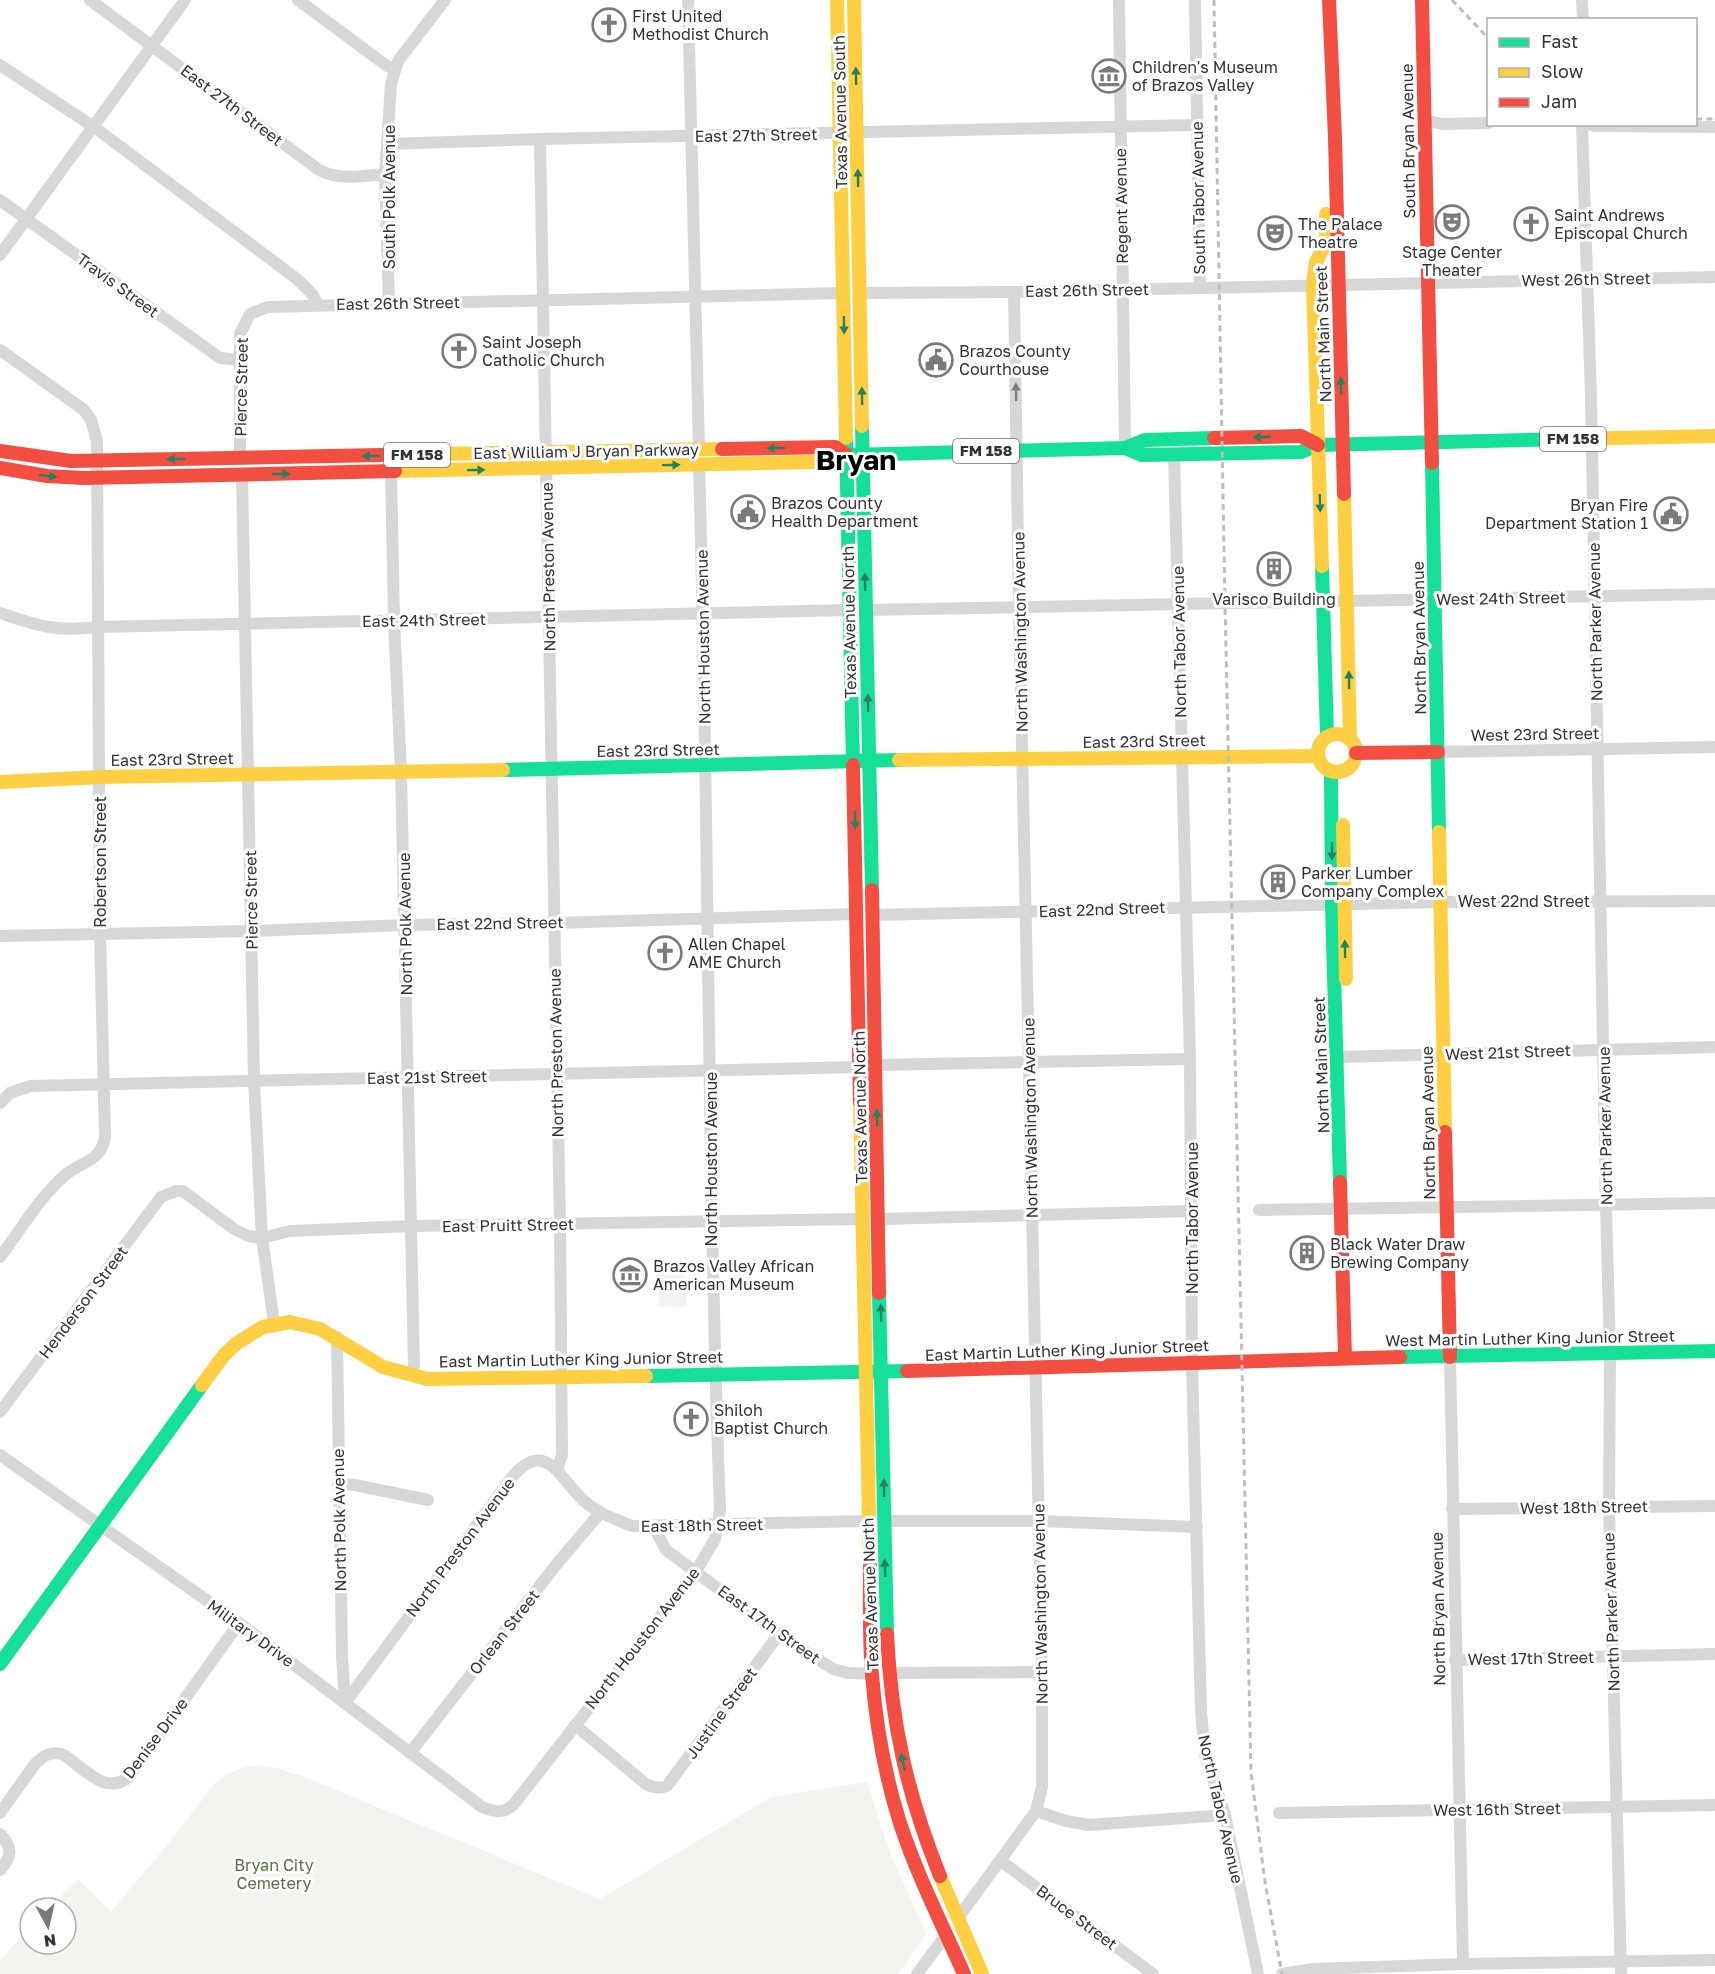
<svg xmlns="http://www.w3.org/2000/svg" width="1715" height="1974" font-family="'Golos Text',sans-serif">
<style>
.green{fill:#f1f5ed}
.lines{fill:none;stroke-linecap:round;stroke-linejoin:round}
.street{stroke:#d7d7d7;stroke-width:12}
.fast{stroke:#16e098;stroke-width:14}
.slow{stroke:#ffcf43;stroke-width:14}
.jam{stroke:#f24e42;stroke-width:14}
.rail{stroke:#bebebe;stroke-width:3;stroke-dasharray:6 4.5;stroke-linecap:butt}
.oneway{fill:#268160}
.oneway2{fill:#7d7d7d}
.labels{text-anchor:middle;stroke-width:6;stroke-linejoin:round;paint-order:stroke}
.shield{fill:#fff;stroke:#707070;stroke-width:1.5}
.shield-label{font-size:15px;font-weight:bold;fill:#333}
.poi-label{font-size:16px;fill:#333;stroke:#fff;text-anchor:start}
.street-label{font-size:16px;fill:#333;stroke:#fff}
.park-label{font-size:16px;fill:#56703f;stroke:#fff}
.town-label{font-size:28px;font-weight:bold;fill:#000;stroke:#fff}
</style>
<rect width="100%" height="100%" fill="#fff"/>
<!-- green -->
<g class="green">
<path d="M685,1260l1,46 -27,1 -1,-46z"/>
<path d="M256,1765l21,3 25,8 298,123 171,-102 96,-15 22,68 37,84 -28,40h-898v-14l30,-32v16h36v-36h-16l28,-29 33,33 66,-79 37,-49 11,-8 16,-8z"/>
</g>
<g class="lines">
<!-- street -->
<g class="street">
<path d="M90,0l229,170c21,11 44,6 66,4"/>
<path d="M298,0l89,66 8,3"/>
<path d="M688,0l11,449"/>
<path d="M1119,0l6,448"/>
<path d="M1195,0l5,288"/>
<path d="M1582,0l1,20"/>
<path d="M0,65l94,62 203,152 16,16 4,9"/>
<path d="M1424,120l19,4 45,-1"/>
<path d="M1582,124l9,273 15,809 4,148 -1,153 12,467"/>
<path d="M1589,124l6,2 120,1"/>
<path d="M540,139l20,1086 2,230 -5,14"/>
<path d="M387,144l153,-5 657,-14"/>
<path d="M0,200l220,158 20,2"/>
<path d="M0,255l185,-255"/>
<path d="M860,293l154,-1 701,-15"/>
<path d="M389,303l-4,-129 6,-90 7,-23 47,-61"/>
<path d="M0,350l84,60 7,10 6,21 3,493 5,202c-3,26 -24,25 -41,40 -25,22 -44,55 -64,81"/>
<path d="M1174,455l16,604 2,304 9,349 4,43 20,60 33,159"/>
<path d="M240,458v-124l10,-20 18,-7 575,-14"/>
<path d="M391,472l3,148 7,152 13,594 -2,10"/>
<path d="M242,475l12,605 8,158 12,85"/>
<path d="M866,610l849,-16"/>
<path d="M0,613c37,13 57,19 97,14l753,-17"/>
<path d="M1438,752l277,-5"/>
<path d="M873,915l566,-13 276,-1"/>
<path d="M0,936l251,-5 154,-6 149,-2 302,-9"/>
<path d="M1338,1057l377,-10"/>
<path d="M875,1065l315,-6"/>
<path d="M0,1103l10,-10 20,-7 829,-19"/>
<path d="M1259,1210l456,-7"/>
<path d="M879,1219l313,-8"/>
<path d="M337,1337l5,319 3,47"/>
<path d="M1450,1357l13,607"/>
<path d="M0,1412l161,-215 15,-6h7l51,38 14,7 14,2 28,-7 122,-5 451,-7"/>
<path d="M0,1455l239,168 243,184c13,5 22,7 32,-3l182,-233 19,-32 5,-29c-13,-348 -11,-697 -21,-1045"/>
<path d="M338,1484l17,1 73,15"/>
<path d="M1452,1509l263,-3"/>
<path d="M884,1521h154l159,6"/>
<path d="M654,1527l12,23 113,84 54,35 15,4 24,1"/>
<path d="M1455,1660l260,-6"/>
<path d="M889,1673l153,-1"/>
<path d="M345,1703l168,-227c33,-38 47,3 70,24 14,13 32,19 49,26l236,-5"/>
<path d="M575,1725l71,59c7,4 13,5 21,2l112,-152"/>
<path d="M410,1753l146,-188 44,-52"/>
<path d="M1036,1811l30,10 23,4 136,-10"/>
<path d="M0,1813l35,-49c8,-8 15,-13 27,-10 21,12 42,43 67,23l110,-154"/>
<path d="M1279,1813l436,-8"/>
<path d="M0,1834c13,13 12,23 0,36"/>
<path d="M1001,1861l152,113"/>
<path d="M958,1918l78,-107 6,-24v-115l-23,-1065 -5,-315"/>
<path d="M917,1974l29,-39"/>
<path d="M1282,1974l31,-5 150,-5 252,-4"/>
</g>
<!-- fast -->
<g class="fast">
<path d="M862,426l10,464"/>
<path d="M846,438l7,327"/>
<path d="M1125,448l17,7 159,-3 17,-7 248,-6"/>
<path d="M813,462h22l12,-7 278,-7 20,-8 69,-2"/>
<path d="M1432,463l7,369"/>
<path d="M1322,566l5,170"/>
<path d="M503,770l396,-10"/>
<path d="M1331,772l1,133 8,277"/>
<path d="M879,1293l8,341"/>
<path d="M1400,1357l315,-6"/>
<path d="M646,1376l261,-5"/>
<path d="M0,1664l202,-279"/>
</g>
<!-- slow -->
<g class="slow">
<path d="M837,0l9,438"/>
<path d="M854,0l8,426"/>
<path d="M1566,439l149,-3"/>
<path d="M381,455l341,-6"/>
<path d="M395,471l418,-9"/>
<path d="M1344,494l6,245"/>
<path d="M1322,566l-9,-282 3,-22 10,-20v-28"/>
<circle cx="1337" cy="753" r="19"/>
<path d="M899,760l418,-4"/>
<path d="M0,782l100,-5 403,-7"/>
<path d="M1343,825l3,154"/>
<path d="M1439,832l6,300"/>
<path d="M860,1102l10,464"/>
<path d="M202,1385l22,-30 13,-12 26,-16 27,-5 30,7 63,38 44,12 219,-3"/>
<path d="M940,1876l42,98"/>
</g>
<!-- jam -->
<g class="jam">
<path d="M1329,0l6,138 9,356"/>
<path d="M1422,0l10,463"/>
<path d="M1214,438l87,-2 17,9"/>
<path d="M722,449l113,-2 12,8"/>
<path d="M0,451l71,10 310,-6"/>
<path d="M0,468l47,8 37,2 311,-7"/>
<path d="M1356,753l82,-1"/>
<path d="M853,765l7,337"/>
<path d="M872,890l7,403"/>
<path d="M1445,1132l5,225"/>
<path d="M1340,1182l5,176"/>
<path d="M907,1371l493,-14"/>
<path d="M870,1566c0,36 -1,73 2,109 4,49 13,101 28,148 17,52 42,101 64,151"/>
<path d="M887,1634c4,88 20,160 53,242"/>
</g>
<!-- rail -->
<g class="rail">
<path d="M1214,0l11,604 26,1168 14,110 17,92"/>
<path d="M1452,0l36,38"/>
<path d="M1696,119h19"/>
</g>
</g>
<!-- one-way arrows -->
<defs><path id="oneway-solid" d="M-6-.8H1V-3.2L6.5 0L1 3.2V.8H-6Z" transform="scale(1.5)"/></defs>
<g class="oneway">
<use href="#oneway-solid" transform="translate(856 76) rotate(-91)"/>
<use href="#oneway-solid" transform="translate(858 178) rotate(-91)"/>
<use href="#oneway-solid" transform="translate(844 325) rotate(89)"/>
<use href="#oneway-solid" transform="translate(1341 386) rotate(-92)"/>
<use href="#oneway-solid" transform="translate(862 396) rotate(-91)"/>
<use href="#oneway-solid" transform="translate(1262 437) rotate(178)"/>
<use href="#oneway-solid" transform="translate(776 448) rotate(179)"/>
<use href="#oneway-solid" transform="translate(371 456) rotate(179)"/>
<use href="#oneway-solid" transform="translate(176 459) rotate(179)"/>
<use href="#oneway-solid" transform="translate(671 465) rotate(-1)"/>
<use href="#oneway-solid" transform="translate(476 470) rotate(-1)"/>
<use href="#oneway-solid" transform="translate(281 474) rotate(-1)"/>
<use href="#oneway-solid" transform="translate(48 476) rotate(6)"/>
<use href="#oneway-solid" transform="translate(1320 503) rotate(88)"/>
<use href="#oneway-solid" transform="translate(865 582) rotate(-91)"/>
<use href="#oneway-solid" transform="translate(1349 680) rotate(-91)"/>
<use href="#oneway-solid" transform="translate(868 703) rotate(-91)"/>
<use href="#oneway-solid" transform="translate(855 820) rotate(89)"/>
<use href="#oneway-solid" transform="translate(1332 851) rotate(90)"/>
<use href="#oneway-solid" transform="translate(1345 949) rotate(-91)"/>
<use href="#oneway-solid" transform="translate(877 1118) rotate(-91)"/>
<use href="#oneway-solid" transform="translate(881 1313) rotate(-91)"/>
<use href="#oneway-solid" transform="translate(884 1488) rotate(-91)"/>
<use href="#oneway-solid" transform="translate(885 1568) rotate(-92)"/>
<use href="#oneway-solid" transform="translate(903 1762) rotate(-102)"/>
</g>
<use class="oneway2" href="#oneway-solid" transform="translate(1016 392) rotate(-91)"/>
<!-- icons -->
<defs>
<symbol id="church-ring" viewBox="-11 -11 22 22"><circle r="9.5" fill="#fff" stroke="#7a7a7a" stroke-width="1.5"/><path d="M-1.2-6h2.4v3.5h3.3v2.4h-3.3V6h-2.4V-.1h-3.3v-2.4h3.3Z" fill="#7a7a7a"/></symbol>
<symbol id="museum-ring" viewBox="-11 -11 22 22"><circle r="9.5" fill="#fff" stroke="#7a7a7a" stroke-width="1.5"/><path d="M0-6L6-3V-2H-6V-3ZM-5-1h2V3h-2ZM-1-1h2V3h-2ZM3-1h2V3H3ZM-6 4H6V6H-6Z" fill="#7a7a7a"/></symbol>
<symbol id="theatre-ring" viewBox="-11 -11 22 22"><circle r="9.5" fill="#fff" stroke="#7a7a7a" stroke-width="1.5"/><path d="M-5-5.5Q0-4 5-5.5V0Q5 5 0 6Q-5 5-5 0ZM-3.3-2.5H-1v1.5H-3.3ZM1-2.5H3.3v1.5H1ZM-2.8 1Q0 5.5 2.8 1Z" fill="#7a7a7a"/></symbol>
<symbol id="civic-ring" viewBox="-11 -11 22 22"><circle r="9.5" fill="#fff" stroke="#7a7a7a" stroke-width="1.5"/><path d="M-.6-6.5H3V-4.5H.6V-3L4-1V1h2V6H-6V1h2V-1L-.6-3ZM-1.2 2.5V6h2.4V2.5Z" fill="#7a7a7a"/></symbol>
<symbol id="building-ring" viewBox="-11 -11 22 22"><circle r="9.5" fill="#fff" stroke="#7a7a7a" stroke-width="1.5"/><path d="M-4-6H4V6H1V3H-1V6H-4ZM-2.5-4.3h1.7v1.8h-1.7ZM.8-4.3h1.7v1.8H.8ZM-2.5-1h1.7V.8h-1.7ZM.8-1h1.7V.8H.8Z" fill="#7a7a7a"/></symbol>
</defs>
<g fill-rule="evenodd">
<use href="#church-ring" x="590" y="6" width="38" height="38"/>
<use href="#museum-ring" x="1090" y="57" width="38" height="38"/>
<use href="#theatre-ring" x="1433" y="203" width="38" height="38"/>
<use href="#church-ring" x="1512" y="205" width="38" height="38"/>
<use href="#theatre-ring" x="1256" y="214" width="38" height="38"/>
<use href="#church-ring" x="440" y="332" width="38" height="38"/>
<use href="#civic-ring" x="917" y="341" width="38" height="38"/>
<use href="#civic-ring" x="729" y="493" width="38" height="38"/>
<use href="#civic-ring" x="1652" y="495" width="38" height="38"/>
<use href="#building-ring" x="1255" y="550" width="38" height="38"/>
<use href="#building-ring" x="1259" y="863" width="38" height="38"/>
<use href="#church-ring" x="646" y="934" width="38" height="38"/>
<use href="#building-ring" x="1288" y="1234" width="38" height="38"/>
<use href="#museum-ring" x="611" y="1256" width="38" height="38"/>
<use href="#church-ring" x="672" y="1400" width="38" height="38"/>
</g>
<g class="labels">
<!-- shield labels -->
<g class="shield">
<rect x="1540" y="427" width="66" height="24" rx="4.5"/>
<rect x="953" y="439" width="66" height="24" rx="4.5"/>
<rect x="384" y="443" width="66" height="24" rx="4.5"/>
</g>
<g class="shield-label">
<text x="1573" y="444">FM 158</text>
<text x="986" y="456">FM 158</text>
<text x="417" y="460">FM 158</text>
</g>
<!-- poi labels -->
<g class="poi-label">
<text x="632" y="22">First United<tspan x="632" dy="18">Methodist Church</tspan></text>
<text x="1132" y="73">Children's Museum<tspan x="1132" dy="18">of Brazos Valley</tspan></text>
<text x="1554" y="221">Saint Andrews<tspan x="1554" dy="18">Episcopal Church</tspan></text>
<text x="1298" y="230">The Palace<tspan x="1298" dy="18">Theatre</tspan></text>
<text x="1452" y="258" text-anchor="middle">Stage Center<tspan x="1452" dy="18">Theater</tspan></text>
<text x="482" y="348">Saint Joseph<tspan x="482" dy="18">Catholic Church</tspan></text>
<text x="959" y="357">Brazos County<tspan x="959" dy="18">Courthouse</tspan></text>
<text x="771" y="509">Brazos County<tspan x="771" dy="18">Health Department</tspan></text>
<text x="1648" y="511" text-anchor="end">Bryan Fire<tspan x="1648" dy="18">Department Station 1</tspan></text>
<text x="1274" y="605" text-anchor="middle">Varisco Building</text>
<text x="1301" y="879">Parker Lumber<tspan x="1301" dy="18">Company Complex</tspan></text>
<text x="688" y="950">Allen Chapel<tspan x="688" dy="18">AME Church</tspan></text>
<text x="1330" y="1250">Black Water Draw<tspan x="1330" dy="18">Brewing Company</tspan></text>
<text x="653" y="1272">Brazos Valley African<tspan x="653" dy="18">American Museum</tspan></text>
<text x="714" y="1416">Shiloh<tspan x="714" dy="18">Baptist Church</tspan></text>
</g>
<!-- street labels -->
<g class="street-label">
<text transform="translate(232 105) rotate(37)" y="6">East 27th Street</text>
<text transform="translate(840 112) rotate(-91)" y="6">Texas Avenue South</text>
<text transform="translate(756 135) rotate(-1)" y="6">East 27th Street</text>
<text transform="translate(1408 141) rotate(-91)" y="6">South Bryan Avenue</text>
<text transform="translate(389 197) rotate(-90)" y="6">South Polk Avenue</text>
<text transform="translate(1198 198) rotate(-91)" y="6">South Tabor Avenue</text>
<text transform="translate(1121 206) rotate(-91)" y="6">Regent Avenue</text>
<text transform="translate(1586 279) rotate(-1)" y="6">West 26th Street</text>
<text transform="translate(118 285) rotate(36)" y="6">Travis Street</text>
<text transform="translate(1087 290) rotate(-1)" y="6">East 26th Street</text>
<text transform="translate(398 303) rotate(-1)" y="6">East 26th Street</text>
<text transform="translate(1323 334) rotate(-92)" y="6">North Main Street</text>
<text transform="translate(241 387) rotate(-89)" y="6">Pierce Street</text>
<text transform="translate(586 451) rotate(-1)" y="6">East William J Bryan Parkway</text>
<text transform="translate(548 567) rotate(-91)" y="6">North Preston Avenue</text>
<text transform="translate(1501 598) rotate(-1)" y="6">West 24th Street</text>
<text transform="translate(424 620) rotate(-1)" y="6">East 24th Street</text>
<text transform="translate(849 622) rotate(-91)" y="6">Texas Avenue North</text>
<text transform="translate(1595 622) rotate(-91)" y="6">North Parker Avenue</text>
<text transform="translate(1020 632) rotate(-91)" y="6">North Washington Avenue</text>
<text transform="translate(703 637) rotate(-91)" y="6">North Houston Avenue</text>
<text transform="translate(1419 638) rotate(-91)" y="6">North Bryan Avenue</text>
<text transform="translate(1179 642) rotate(-91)" y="6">North Tabor Avenue</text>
<text transform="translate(1535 734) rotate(-1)" y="6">West 23rd Street</text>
<text transform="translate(1144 741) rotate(-1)" y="6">East 23rd Street</text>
<text transform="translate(658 750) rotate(-1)" y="6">East 23rd Street</text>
<text transform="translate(172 759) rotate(-1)" y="6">East 23rd Street</text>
<text transform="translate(100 862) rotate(-90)" y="6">Robertson Street</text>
<text transform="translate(251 900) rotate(-91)" y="6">Pierce Street</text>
<text x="1524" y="907">West 22nd Street</text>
<text transform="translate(1102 909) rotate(-2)" y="6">East 22nd Street</text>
<text transform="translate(500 923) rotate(-1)" y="6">East 22nd Street</text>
<text transform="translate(405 924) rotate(-91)" y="6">North Polk Avenue</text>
<text transform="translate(1508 1052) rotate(-2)" y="6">West 21st Street</text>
<text transform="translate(556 1053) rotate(-91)" y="6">North Preston Avenue</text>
<text transform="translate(1321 1065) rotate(-92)" y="6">North Main Street</text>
<text transform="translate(427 1077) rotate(-1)" y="6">East 21st Street</text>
<text transform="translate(860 1107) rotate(-91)" y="6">Texas Avenue North</text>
<text transform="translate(1030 1118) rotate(-91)" y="6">North Washington Avenue</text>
<text transform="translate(1428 1123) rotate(-91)" y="6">North Bryan Avenue</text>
<text transform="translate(1605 1126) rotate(-91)" y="6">North Parker Avenue</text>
<text transform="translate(711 1159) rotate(-90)" y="6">North Houston Avenue</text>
<text transform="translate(1192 1218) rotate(-90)" y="6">North Tabor Avenue</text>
<text transform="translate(508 1225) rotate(-1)" y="6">East Pruitt Street</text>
<text transform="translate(83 1302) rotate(-53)" y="6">Henderson Street</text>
<text transform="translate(1530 1338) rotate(-1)" y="6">West Martin Luther King Junior Street</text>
<text transform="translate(1067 1350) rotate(-2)" y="6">East Martin Luther King Junior Street</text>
<text transform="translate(581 1359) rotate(-1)" y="6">East Martin Luther King Junior Street</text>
<text transform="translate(1584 1507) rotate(-1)" y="6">West 18th Street</text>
<text transform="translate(339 1520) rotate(-91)" y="6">North Polk Avenue</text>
<text transform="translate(702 1525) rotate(-1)" y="6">East 18th Street</text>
<text transform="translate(460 1547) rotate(-53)" y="6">North Preston Avenue</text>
<text transform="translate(870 1594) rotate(-92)" y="6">Texas Avenue North</text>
<text transform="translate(1040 1604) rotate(-91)" y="6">North Washington Avenue</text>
<text transform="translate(1438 1609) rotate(-91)" y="6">North Bryan Avenue</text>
<text transform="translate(1611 1612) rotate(-92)" y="6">North Parker Avenue</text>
<text transform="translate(769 1624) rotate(36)" y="6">East 17th Street</text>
<text transform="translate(504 1632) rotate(-52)" y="6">Orlean Street</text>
<text transform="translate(251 1633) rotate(36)" y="6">Military Drive</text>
<text transform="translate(642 1638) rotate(-52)" y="6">North Houston Avenue</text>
<text transform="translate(1531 1658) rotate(-1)" y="6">West 17th Street</text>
<text transform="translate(721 1713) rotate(-54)" y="6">Justine Street</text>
<text transform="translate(155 1738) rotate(-53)" y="6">Denise Drive</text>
<text transform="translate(1221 1809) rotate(77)" y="6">North Tabor Avenue</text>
<text transform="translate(1497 1809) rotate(-1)" y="6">West 16th Street</text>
<text transform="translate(1077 1917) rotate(37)" y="6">Bruce Street</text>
</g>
<!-- park labels -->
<g class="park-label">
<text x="274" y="1871">Bryan City<tspan x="274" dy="18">Cemetery</tspan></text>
</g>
<!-- town labels -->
<g class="town-label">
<text x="856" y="470">Bryan</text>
</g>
</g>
<!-- legend -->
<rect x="1487" y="18" width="210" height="108" fill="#ffffff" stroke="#adadad" stroke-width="1.5"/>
<rect x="1499" y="38" width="30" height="9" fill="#16e098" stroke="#adadad" stroke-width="1.5"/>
<text x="1541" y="48" font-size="18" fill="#333333">Fast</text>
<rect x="1499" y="68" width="30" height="9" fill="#ffcf43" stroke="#adadad" stroke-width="1.5"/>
<text x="1541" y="78" font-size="18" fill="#333333">Slow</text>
<rect x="1499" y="98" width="30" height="9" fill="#f24e42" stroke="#adadad" stroke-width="1.5"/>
<text x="1541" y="108" font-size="18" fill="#333333">Jam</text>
<!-- north arrow -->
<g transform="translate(48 1926) rotate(172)"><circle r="28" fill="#ffffff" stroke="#adadad" stroke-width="1.5"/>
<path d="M0-4.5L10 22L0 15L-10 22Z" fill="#7a7a7a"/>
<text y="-9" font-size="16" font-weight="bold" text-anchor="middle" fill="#333333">N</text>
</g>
</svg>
